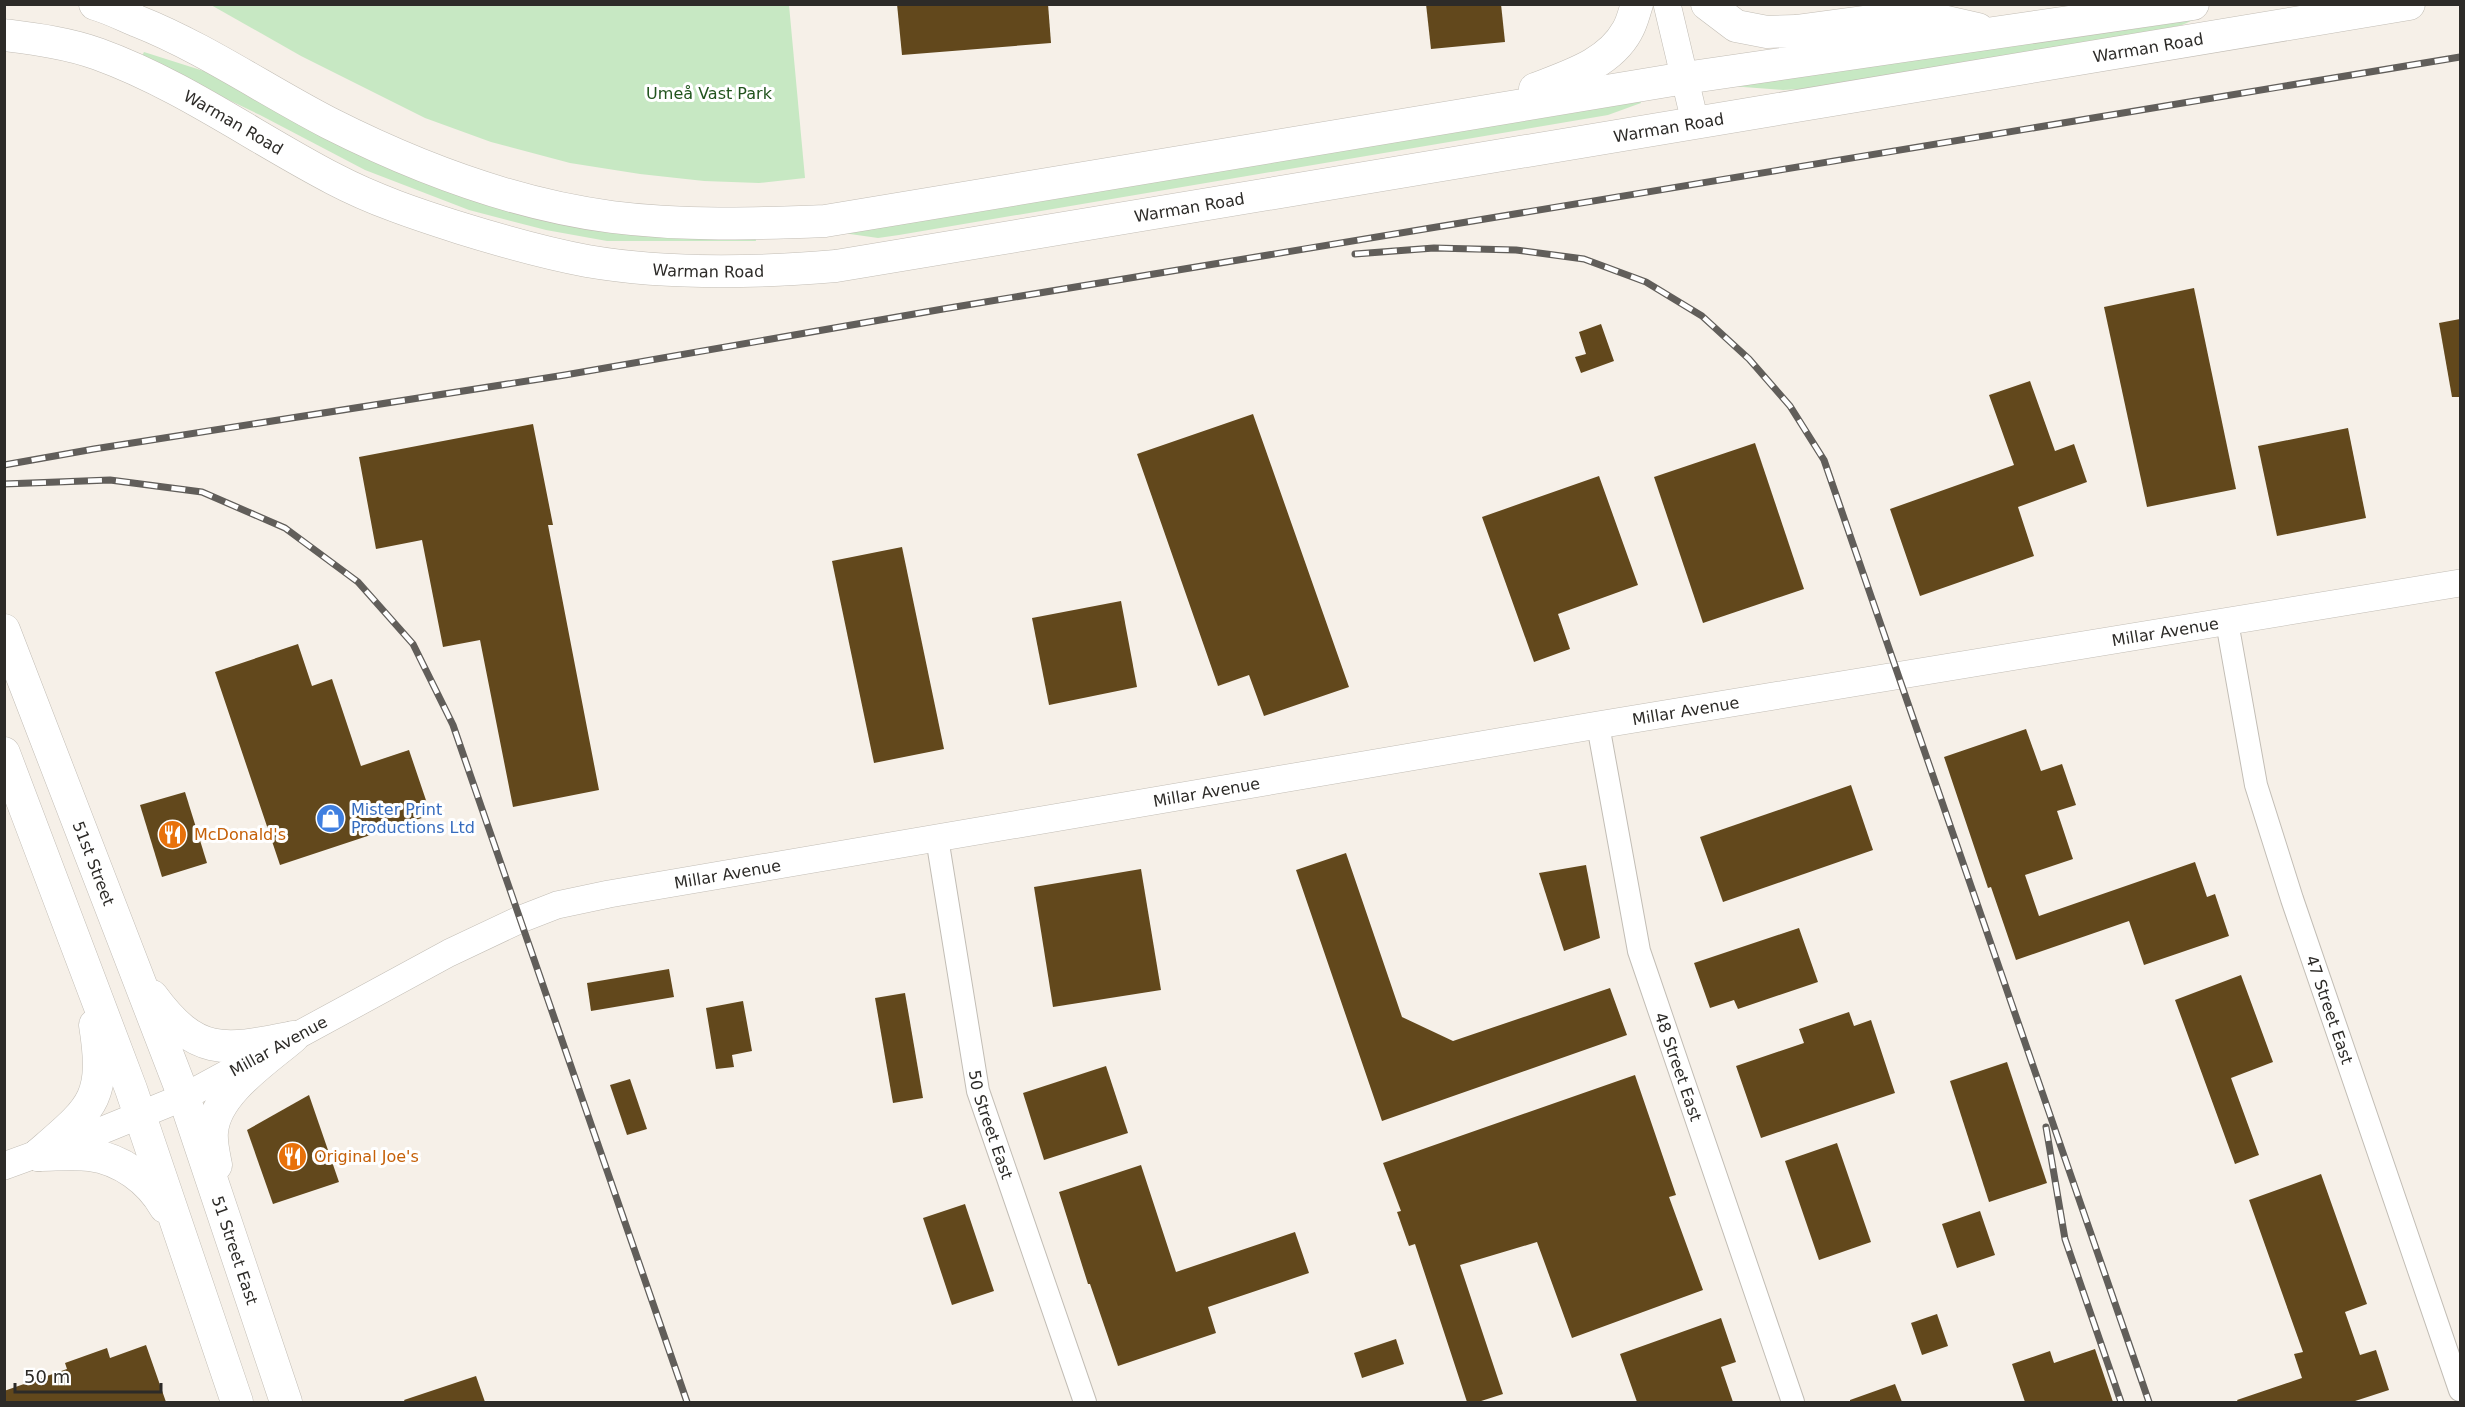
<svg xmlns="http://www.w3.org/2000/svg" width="2465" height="1407" font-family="'DejaVu Sans',sans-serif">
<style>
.green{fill:#c7e8c3}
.building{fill:#62481c}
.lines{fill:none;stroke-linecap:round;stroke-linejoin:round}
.minor-casing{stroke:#c2bdb5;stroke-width:24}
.tertiary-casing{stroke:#c2bdb5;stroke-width:28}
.secondary-casing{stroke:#c2bdb5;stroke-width:33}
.minor{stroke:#fff;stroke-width:22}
.tertiary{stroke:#fff;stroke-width:27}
.secondary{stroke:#fff;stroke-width:32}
.rail-casing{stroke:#615e5a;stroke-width:7}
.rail{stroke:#fff;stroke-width:4.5;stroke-dasharray:14;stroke-linecap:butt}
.labels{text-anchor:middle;stroke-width:6;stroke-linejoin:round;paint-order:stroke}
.street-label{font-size:16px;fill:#2d2b28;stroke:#fff}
.park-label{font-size:16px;fill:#21531d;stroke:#fff}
.shop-label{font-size:16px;fill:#366cbe;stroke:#fff;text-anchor:start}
.food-label{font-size:16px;fill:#c56008;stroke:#fff;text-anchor:start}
</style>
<rect width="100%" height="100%" fill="#f6f0e8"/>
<!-- green -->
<g class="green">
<path d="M211,5h578l16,173 -46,5 -55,-2 -64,-7 -70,-11 -79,-21 -66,-24 -124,-62z"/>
<path d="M2200,17l-18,8 -45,10 -322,53 -32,2 -53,-4z"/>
<path d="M144,52l66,21 154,80 391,83 1,5h-149l-61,-11 -77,-20 -104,-40 -105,-55 -119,-57z"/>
<path d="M1639,97l2,6 -33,12 -709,120 -21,3 -35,-5z"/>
</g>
<!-- building -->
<g class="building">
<path d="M897,4h151l3,39 -149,12z"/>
<path d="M1426,4h75l4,38 -74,7z"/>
<path d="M2194,288l42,201 -89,18 -43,-200z"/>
<path d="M2460,319v78h-8l-13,-74z"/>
<path d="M1601,324l13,37 -33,12 -6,-16 11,-3 -7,-22z"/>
<path d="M2030,381l25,70 19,-7 13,38 -69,25 16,49 -114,40 -30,-87 124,-44 -25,-70z"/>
<path d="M1253,414l96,273 -85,29 -15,-41 -31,11 -81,-232z"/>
<path d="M533,424l20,101h-5l51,265 -86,17 -33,-167 -37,7 -21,-107 -46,9 -17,-92z"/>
<path d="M2348,428l18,90 -89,18 -19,-90z"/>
<path d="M1755,443l49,146 -101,34 -49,-146z"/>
<path d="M1599,476l39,109 -80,29 12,35 -36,13 -52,-145z"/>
<path d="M902,547l42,202 -70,14 -42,-202z"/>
<path d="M1121,601l16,86 -88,18 -17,-87z"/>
<path d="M298,644l14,42 20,-7 29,87 48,-16 22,65 -151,50 -65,-193z"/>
<path d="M2026,729l15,42 21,-7 14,41 -19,6 16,48 -48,16 14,41 156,-54 12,35 8,-3 14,42 -85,29 -15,-44 -113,39 -25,-73 -3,1 -44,-131z"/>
<path d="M1851,785l22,65 -150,52 -23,-65z"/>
<path d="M185,792l22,71 -45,14 -22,-72z"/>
<path d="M1346,853l56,164 51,24 157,-53 17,47 -245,86 -86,-251z"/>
<path d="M1586,865l14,73 -36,13 -25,-78z"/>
<path d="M1141,869l20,121 -108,17 -19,-120z"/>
<path d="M1799,928l19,54 -80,27 -4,-9 -24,8 -16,-45z"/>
<path d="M669,969l5,28 -83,14 -4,-28z"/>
<path d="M2241,975l32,87 -42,16 28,77 -24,9 -60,-164z"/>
<path d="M905,993l18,105 -30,5 -18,-105z"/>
<path d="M743,1001l9,50 -20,4 2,12 -18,2 -10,-61z"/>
<path d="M1849,1012l5,14 17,-6 24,73 -134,45 -25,-72 68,-23 -5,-14z"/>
<path d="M2007,1062l40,121 -58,19 -39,-121z"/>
<path d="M1106,1066l22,67 -84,27 -21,-67z"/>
<path d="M1635,1075l41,120 -7,2 34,93 -131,48 -35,-96 -77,23 43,129 -25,8h-11l-52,-158 -6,2 -12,-34 4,-1 -18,-48z"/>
<path d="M630,1079l17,50 -20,6 -17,-50z"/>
<path d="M309,1095l30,87 -66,22 -26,-74z"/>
<path d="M1837,1143l34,99 -52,18 -34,-99z"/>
<path d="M1141,1165l35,107 119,-40 14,41 -101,34 8,26 -98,33 -28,-82h-2l-29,-92z"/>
<path d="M2321,1174l46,130 -22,8 15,43 16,-5 13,40 -37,12h-114l-1,-2 65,-22 -8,-24 9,-2 -54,-152z"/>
<path d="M965,1204l29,87 -42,14 -29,-87z"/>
<path d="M1980,1211l15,44 -38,13 -15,-44z"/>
<path d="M1937,1314l11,32 -26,9 -11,-32z"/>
<path d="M1721,1318l15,44 -15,5 12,35h-96l-17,-48z"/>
<path d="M1396,1339l8,25 -42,14 -8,-25z"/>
<path d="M146,1345l20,57h-162v-11l63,-22 -2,-6 42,-15 3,10z"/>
<path d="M2095,1349l18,53h-88l-13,-38 38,-13 4,12z"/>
<path d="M476,1376l9,26h-80l-1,-2z"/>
<path d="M1895,1384l7,18h-52v-2z"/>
</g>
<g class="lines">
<defs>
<g id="minor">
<path id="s1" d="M2227,622l29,163 36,114 168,491"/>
<path id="s2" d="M1598,725l41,226 154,451"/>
<path id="s3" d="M937,838l41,253 107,311"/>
</g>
<g id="tertiary">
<path d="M1667,4l28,118"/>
<path id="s4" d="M4,1166l99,-36 81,-33 265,-144 72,-34 36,-14 52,-11 989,-169 862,-142"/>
</g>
<g id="secondary">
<path d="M95,4c14,4 28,11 42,17 68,27 128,69 192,102 89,45 183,81 283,94 71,9 142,7 213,4l860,-143 508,-74"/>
<path d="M1707,4l29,22 31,6 29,-1 120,-16 62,14"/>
<path id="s5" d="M4,35c31,4 64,8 94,19 83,30 157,84 236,125 40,21 82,35 126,49 42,13 84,25 127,33 81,14 167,12 249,5l1573,-262"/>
<path d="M1535,89c33,-13 74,-25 92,-58 5,-8 7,-18 10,-27"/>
<path id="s6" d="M4,630l180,467 102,305"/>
<path d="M4,753l127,336 106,313"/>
<path d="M152,996c44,60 71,55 137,42"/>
<path d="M38,1155c54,-47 69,-55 57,-130"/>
<path d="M38,1155c17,0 35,-2 52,0 31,4 60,25 75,52"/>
<path d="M216,1165c-2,-10 -5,-23 -4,-33 3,-39 53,-71 81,-95"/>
</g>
</defs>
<!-- minor casing -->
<use href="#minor" class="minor-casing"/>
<!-- tertiary casing -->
<use href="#tertiary" class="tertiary-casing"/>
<!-- secondary casing -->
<use href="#secondary" class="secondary-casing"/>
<!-- minor -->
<use href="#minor" class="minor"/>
<!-- tertiary -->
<use href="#tertiary" class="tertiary"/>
<!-- secondary -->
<use href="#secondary" class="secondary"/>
<defs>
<g id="rail">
<path d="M1355,254l79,-6 82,2 68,9 62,23 56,34 47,43 41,47 34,54 325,942"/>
<path d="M4,465l90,-16 471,-74 378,-66 1517,-252"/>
<path d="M4,484l106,-4 92,12 83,36 73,54 55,62 40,81 234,677"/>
<path d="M2046,1127l19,112 56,163"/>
</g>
</defs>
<!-- rail casing -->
<use href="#rail" class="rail-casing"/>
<!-- rail -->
<use href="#rail" class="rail"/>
</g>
<!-- icons -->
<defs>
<symbol id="shop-disc" viewBox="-11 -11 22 22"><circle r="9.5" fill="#3f7fe0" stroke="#fff"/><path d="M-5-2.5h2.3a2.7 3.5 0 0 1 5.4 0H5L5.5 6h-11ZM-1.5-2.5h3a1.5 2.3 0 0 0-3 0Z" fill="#fff"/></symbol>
<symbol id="restaurant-disc" viewBox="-11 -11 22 22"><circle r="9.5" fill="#e8710a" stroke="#fff"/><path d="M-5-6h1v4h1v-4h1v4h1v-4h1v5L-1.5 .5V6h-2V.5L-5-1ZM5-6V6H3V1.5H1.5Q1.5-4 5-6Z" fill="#fff"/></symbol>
</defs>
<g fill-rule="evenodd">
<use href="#shop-disc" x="314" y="802" width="33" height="33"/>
<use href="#restaurant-disc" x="156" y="818" width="33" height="33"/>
<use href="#restaurant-disc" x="276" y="1140" width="33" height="33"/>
</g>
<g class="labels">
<!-- street labels -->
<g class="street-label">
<text dy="6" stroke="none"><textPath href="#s5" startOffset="2210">Warman Road</textPath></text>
<text dy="6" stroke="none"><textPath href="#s5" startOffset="248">Warman Road</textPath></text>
<text dy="6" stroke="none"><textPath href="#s5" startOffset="1724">Warman Road</textPath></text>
<text dy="6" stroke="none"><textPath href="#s5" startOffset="1238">Warman Road</textPath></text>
<text dy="6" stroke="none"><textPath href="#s5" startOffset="752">Warman Road</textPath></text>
<text dy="6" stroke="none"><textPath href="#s4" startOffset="2244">Millar Avenue</textPath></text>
<text dy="6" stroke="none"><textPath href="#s4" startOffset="1758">Millar Avenue</textPath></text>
<text dy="6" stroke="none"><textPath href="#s4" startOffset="1272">Millar Avenue</textPath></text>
<text dy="6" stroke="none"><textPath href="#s6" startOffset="250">51st Street</textPath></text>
<text dy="6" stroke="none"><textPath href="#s4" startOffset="786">Millar Avenue</textPath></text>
<text dy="6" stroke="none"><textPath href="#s1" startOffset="402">47 Street East</textPath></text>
<text dy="6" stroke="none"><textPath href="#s4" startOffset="300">Millar Avenue</textPath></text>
<text dy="6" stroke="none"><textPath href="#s2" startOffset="352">48 Street East</textPath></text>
<text dy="6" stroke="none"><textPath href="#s3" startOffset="292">50 Street East</textPath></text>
<text dy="6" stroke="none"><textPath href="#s6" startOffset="662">51 Street East</textPath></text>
</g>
<!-- park labels -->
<g class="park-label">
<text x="709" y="99">Umeå Vast Park</text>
</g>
<!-- shop labels -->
<g class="shop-label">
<text x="351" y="815">Mister Print<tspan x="351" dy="18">Productions Ltd</tspan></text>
</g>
<!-- food labels -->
<g class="food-label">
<text x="194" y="840">McDonald's</text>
<text x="314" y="1162">Original Joe's</text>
</g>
</g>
<!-- border -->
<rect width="2465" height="1407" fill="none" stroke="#2d2b28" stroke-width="12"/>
<!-- scale -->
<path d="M15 1383v9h146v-9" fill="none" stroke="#2d2b28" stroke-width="3"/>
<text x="24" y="1383" font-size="18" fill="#2d2b28" stroke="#ffffff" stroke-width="4.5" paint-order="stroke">50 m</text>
</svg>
